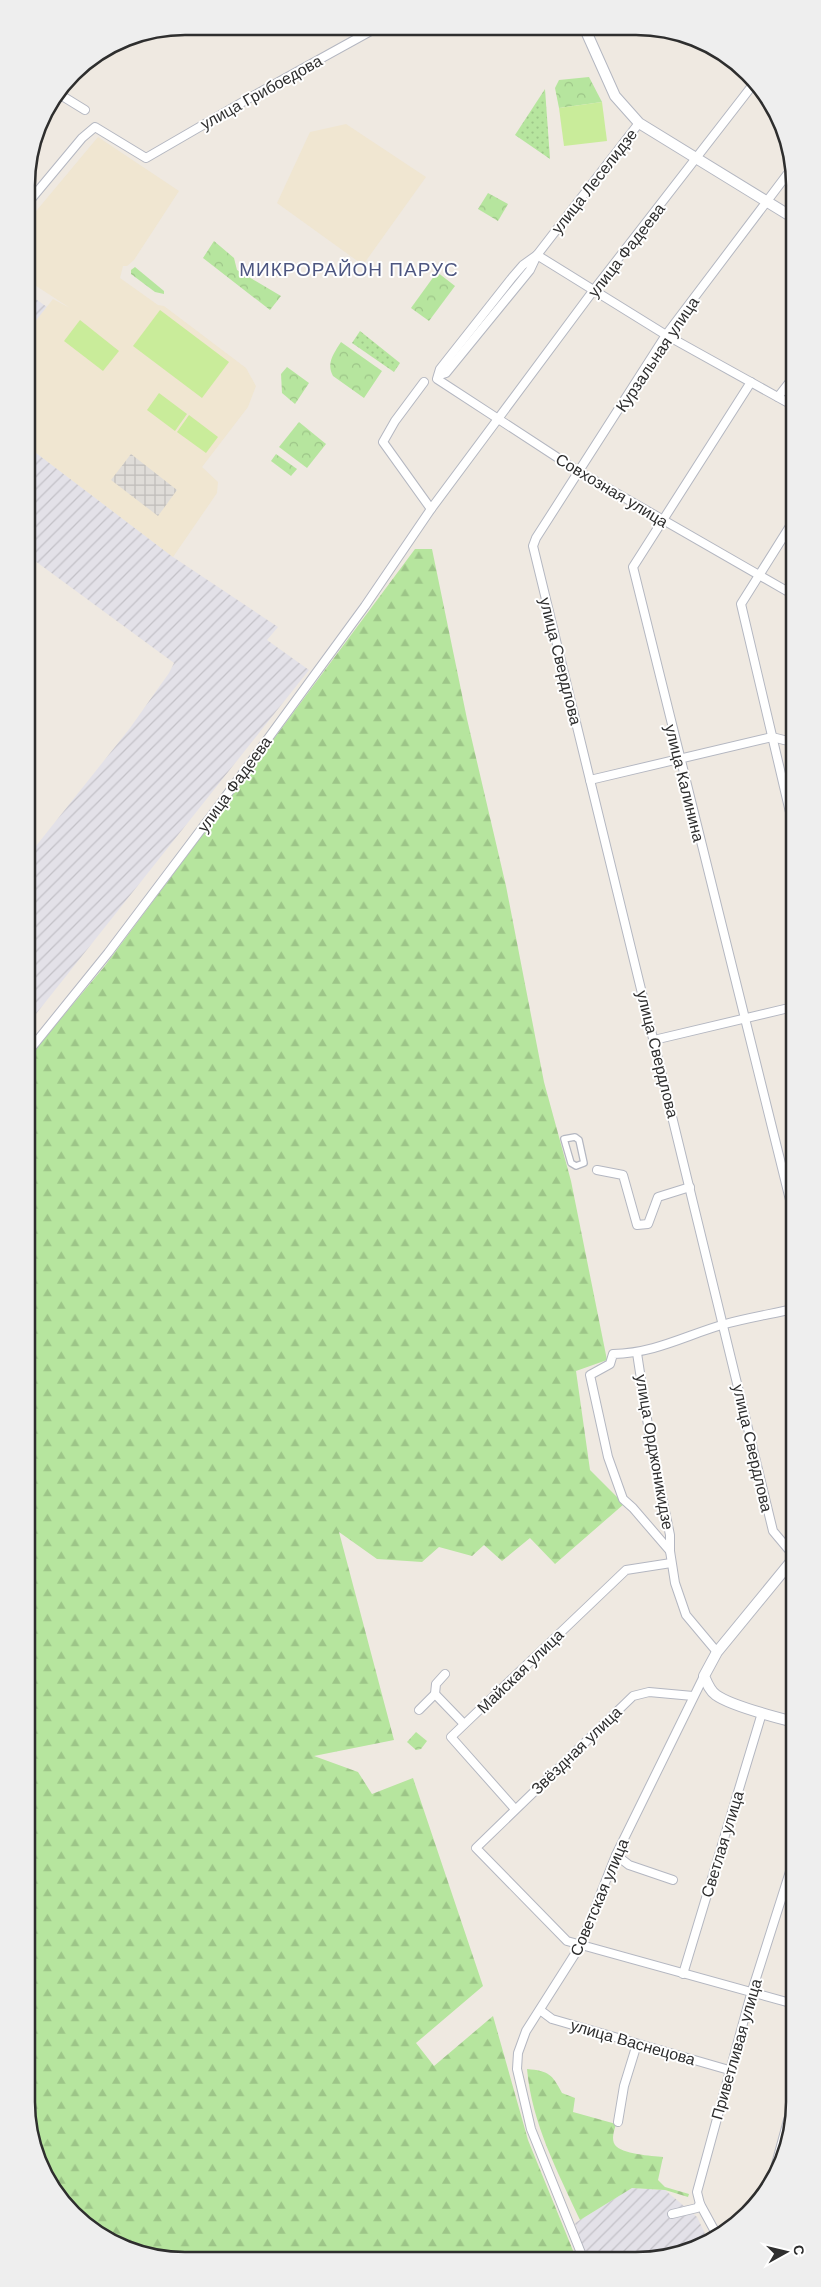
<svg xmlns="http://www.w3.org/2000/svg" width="821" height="2287" font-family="Arial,sans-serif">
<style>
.industrial{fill:url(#industrial-furrows)}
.education{fill:#f0e6d1}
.grass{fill:url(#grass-dots)}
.forest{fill:url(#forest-firs)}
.park{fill:url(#park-crowns)}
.pitch{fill:#c9ec9a}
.plaza{fill:url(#plaza-grid)}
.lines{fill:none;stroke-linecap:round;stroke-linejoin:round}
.pedestrian-casing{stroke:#b4b7c1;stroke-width:8}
.minor-casing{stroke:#b4b7c1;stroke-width:10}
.tertiary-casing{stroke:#b4b7c1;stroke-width:12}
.pedestrian{stroke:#fff;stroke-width:5.5}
.minor{stroke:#fff;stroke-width:8}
.tertiary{stroke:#fff;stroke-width:10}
.labels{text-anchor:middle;stroke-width:4;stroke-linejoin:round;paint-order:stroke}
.street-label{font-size:16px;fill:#2e2e2e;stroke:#fff}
.quarter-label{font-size:19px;letter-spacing:1px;fill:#4d5680;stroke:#fff}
.rim{fill:none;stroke:#2e2e2e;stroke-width:2.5}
</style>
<defs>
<pattern id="industrial-furrows" width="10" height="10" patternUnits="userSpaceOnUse" patternTransform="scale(1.25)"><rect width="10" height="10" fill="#e3e1e8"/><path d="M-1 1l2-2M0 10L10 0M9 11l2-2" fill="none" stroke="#c3c1c7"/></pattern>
<pattern id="grass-dots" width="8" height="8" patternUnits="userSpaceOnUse" patternTransform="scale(1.25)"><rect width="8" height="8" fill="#b6e59e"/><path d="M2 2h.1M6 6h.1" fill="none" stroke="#9dc588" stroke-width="1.8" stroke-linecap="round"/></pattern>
<pattern id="forest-firs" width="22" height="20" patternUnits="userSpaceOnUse" patternTransform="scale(1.25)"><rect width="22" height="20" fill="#b6e59e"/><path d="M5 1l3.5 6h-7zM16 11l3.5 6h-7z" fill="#9dc588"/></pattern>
<pattern id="park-crowns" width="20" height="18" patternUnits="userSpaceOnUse" patternTransform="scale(1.25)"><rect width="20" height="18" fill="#b6e59e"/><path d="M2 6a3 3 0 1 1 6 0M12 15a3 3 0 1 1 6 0" fill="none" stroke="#9dc588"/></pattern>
<pattern id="plaza-grid" width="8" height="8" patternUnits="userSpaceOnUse" patternTransform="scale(1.25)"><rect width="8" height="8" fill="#dfdcd8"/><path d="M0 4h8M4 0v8" fill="none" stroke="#c0bdba"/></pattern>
</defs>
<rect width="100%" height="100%" fill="#efe9e1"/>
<!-- industrial -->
<g class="industrial">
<path d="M27,293l20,14 -20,25z"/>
<path d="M27,446l146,111 105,70 -11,13 42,30 -281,354v-168l102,-128 39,-55 5,-10 -147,-108z"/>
<path d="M632,2188l33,2 32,27 12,25 -42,16h-80l-12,-35z"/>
</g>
<!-- education -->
<g class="education">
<path d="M346,124l80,53 -63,88 -86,-62 33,-71z"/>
<path d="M98,137l81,54 -45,69 -7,6h-4l-3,12 38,27 6,1 82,62 10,18 -8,21 -46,60 16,15 -1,11 -44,64 -146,-111v-114l26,-33 17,9 -43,-28v-58z"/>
</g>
<!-- grass -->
<g class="grass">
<path d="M545,89l5,70 -35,-24z"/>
<path d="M360,331l40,32 -6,9 -42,-29z"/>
</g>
<!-- forest -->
<g class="forest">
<path d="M415,549h17l35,170 39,167 38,196 27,99 36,179 -31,11 14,99 34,34 -69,60 -25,-26 -28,23 -18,-16 -12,11 -33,-9 -17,15 -45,-3 -38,-27 55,208 -80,16 44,16 14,22 41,-16 70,208 -67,57 18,23 59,-50 35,124 48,118h-422l-39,-14 -42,-30 -26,-33 -18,-48 -1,-1075 76,-91z"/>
<path d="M527,2069c22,2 25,5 35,24l13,5 -2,14 43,12c-2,7 -5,15 -1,21 6,9 37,11 48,12l-5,23 7,7 24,7 -1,3 -23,-7 -33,-2 -52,32c-23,-50 -48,-96 -53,-151z"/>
</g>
<!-- park -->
<g class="park">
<path d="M589,77l13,25 -43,6 -4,-20 4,-8z"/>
<path d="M488,193l20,11 -10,17 -20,-12z"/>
<path d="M214,241l20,17 3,12 44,26 -11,14 -67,-52z"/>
<path d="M135,267l29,24v3l-9,-2 -24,-18v-4z"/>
<path d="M437,272l18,14 -26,35 -18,-13z"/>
<path d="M341,342l41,29 -18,27 -31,-22c-7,-13 1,-23 8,-34z"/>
<path d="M287,367l22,16 -14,21 -13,-11 -1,-19z"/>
<path d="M299,422l27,22 -19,24 -28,-21z"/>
<path d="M276,454l21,15 -6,7 -20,-15z"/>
<path d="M416,1732l11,9 -6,8 -5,1 -9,-8z"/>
</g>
<!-- pitch -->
<g class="pitch">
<path d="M602,102l5,39 -43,5 -5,-38z"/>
<path d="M160,310l69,52 -27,36 -69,-52z"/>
<path d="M80,320l39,31 -16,20 -39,-30z"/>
<path d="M159,393l28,21 -12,17 -28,-21z"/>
<path d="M189,415l29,22 -12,16 -29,-21z"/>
</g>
<!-- plaza -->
<path class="plaza" d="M131,454l46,36 -19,26 -47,-36z"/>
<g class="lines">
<defs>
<path id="pedestrian" d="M575,1137l4,3 5,23 -8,3 -5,-3 -7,-24z"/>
<g id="minor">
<path d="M59,94l26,16"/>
<path d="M792,168l-126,167 -130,203 -3,8 240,985 21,25"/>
<path d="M27,204l55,-66 13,-11 51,31 107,-62 125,-69"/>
<path d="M537,255l-14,10 -12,14 -71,90 -3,10 141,92 214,123"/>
<path d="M537,255l129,80 126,70"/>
<path d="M440,375l6,-2 84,-103 7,-15 102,-132"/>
<path d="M424,382l-29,39 -12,21 48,67"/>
<path d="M751,382l-118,185 160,645"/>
<path d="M778,397l14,-18"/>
<path d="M792,523l-51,81 52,221"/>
<path d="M590,780l182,-43 20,5"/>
<path d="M654,1040l139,-33"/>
<path d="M28,1052l80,-99 107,-142 150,-205 66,-97 162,-218 162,-209"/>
<path d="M597,1170l26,5 14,50 11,-1 10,-27 32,-10"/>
<path d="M637,1353l14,92 19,90v16"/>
<path d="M717,1652l-31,-37 -11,-32 -5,-32 -37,-43 -10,-9 -15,-42 -18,-82 20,-11 3,-10c43,-1 73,-19 112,-30 22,-6 46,-10 68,-15"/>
<path d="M435,1694l1,-10 9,-10"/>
<path d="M693,1696l-44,-4 -16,4 -157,152 91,93 227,63"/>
<path d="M419,1710l16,-16 29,30"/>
<path d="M514,1808l-63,-71 175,-167 45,-7"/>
<path d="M616,1855l13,10 44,15"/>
<path d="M683,1974l79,-261"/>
<path d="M540,2010l12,9 177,51"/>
<path d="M618,2122l6,-36 13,-42"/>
<path d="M772,2179l22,-81"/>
<path d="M672,2214l25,-6 3,-4"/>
<path d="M718,2237l-18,-33 -3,-12 54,-198 43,-135"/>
<path d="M583,2258l-52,-129 -14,-60 1,-16 8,-22 54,-85 36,-91 88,-179"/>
</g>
<g id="tertiary">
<path d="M585,29l30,67 24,27 153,94"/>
<path d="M794,1558l-77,94 -13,24c3,7 6,15 12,19 15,11 59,22 78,27"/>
</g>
</defs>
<!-- pedestrian casing -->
<use href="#pedestrian" class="pedestrian-casing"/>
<!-- minor casing -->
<use href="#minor" class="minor-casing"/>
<!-- tertiary casing -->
<use href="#tertiary" class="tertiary-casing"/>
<!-- pedestrian -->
<use href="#pedestrian" class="pedestrian"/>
<!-- minor -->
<use href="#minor" class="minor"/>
<!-- tertiary -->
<use href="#tertiary" class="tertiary"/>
</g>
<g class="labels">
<!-- street labels -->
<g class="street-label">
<text transform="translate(261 92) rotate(-29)" y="6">улица Грибоедова</text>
<text transform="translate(594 181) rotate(-52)" y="6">улица Леселидзе</text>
<text transform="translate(626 250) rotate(-52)" y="6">улица Фадеева</text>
<text transform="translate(657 354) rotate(-56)" y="6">Курзальная улица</text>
<text transform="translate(612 490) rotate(31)" y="6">Совхозная улица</text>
<text transform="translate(561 661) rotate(76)" y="6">улица Свердлова</text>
<text transform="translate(685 783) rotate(76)" y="6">улица Калинина</text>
<text transform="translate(234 784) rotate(-54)" y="6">улица Фадеева</text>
<text transform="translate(658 1054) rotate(76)" y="6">улица Свердлова</text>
<text transform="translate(753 1448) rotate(77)" y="6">улица Свердлова</text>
<text transform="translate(655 1452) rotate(80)" y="6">улица Орджоникидзе</text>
<text transform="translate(520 1671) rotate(-44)" y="6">Майская улица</text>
<text transform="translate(576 1750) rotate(-44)" y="6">Звёздная улица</text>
<text transform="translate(722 1844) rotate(-73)" y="6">Светлая улица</text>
<text transform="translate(599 1897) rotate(-67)" y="6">Советская улица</text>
<text transform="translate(633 2042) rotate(16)" y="6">улица Васнецова</text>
<text transform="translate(736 2049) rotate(-74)" y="6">Приветливая улица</text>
</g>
<!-- quarter labels -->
<g class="quarter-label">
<text x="349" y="276">МИКРОРАЙОН ПАРУС</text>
</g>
</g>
<!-- crop -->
<path d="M0 0H821V2287H0ZM185 35H636A150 150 0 0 1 786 185V2102A150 150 0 0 1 636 2252H185A150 150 0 0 1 35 2102V185A150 150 0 0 1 185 35Z" fill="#eee" fill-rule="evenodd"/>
<path class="rim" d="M185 35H636A150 150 0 0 1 786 185V2102A150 150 0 0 1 636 2252H185A150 150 0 0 1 35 2102V185A150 150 0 0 1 185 35Z"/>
<!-- north arrow -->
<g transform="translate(786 2252) rotate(82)" stroke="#ffffff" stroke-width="4" paint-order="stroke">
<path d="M0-4L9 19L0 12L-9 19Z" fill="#2e2e2e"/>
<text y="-8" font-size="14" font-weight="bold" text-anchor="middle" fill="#2e2e2e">С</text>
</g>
</svg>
